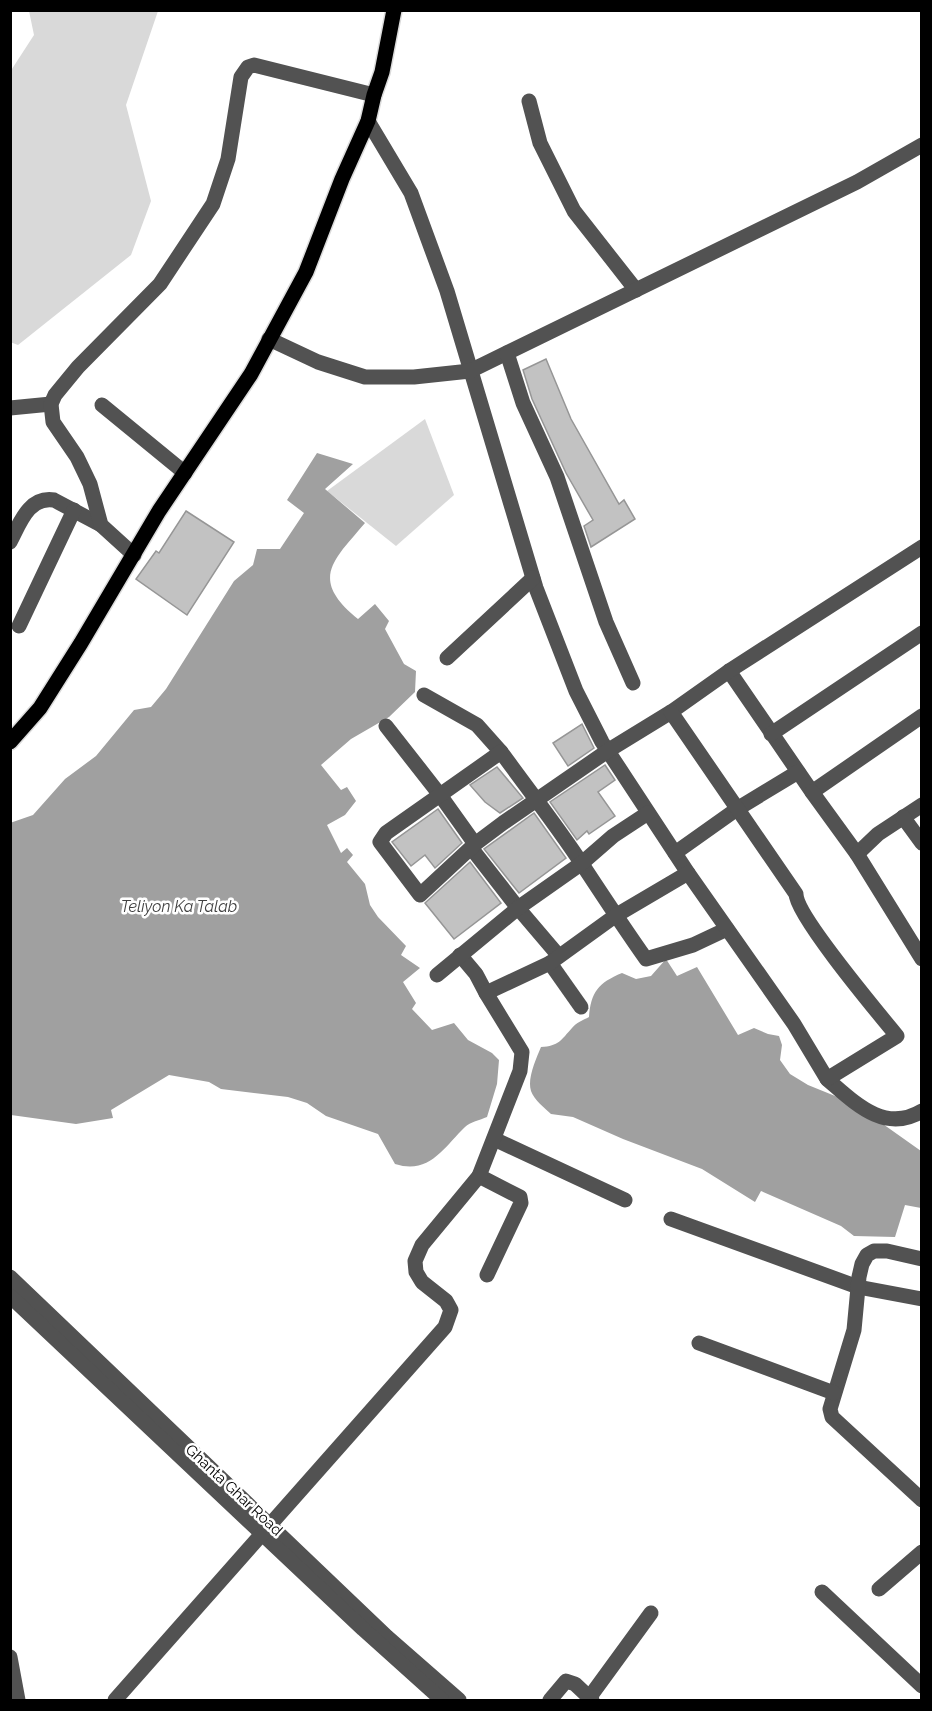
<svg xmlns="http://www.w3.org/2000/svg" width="932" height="1711" font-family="Raleway,sans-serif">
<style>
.green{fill:#d9d9d9}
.water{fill:#a0a0a0}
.building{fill:#c2c2c2;stroke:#969696;stroke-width:1.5}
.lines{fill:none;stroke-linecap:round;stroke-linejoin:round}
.major-casing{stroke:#dbdbdb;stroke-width:18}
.minor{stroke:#525252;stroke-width:15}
.major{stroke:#000;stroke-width:15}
.labels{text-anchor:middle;stroke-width:5;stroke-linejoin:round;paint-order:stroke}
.street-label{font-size:15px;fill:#000;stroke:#fff}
.water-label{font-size:16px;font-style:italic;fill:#414141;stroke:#fff}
</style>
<rect width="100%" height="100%" fill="#fff"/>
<!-- green -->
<g class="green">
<path d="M29,11h129l-32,94 25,96 -20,54 -113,90 -8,-3v-270l24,-37z"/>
<path d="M425,419l29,76 -58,51 -69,-55z"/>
</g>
<!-- water -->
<g class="water">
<path d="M317,453l36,11 -28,25 40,34c-32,38 -56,56 -7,96l17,-15 14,17 -4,8 19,35 12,7 -1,21 -26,25 -38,22 -30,26 20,25 6,-3 9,14 -11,14 -18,10 14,28 6,-5 6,7 -6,7 18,22 5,21 8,12 28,29 -5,9 19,13 -17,14 13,21 -4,6 20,21 22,-7 14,17 24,13 7,7 -2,24 -10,33c-7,3 -17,5 -22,10 -21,20 -35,48 -70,37l-17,-30 -52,-18 -19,-13 -19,-6 -67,-8 -12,-7 -40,-7 -58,35 2,8 -37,6 -65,-9 -1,-292 23,-8 32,-36 31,-23 38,-46 17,-3 15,-18 68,-108 19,-16 4,-16h23l24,-36 -17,-13z"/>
<path d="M666,959l11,17 20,-9 41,68 16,-7 14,6 11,2 3,9 -2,15 10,14 18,11 32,13 33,19 48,34v57l-16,-3 -10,32 -41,-1 -13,-10 -80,-35 -6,11 -53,-33 -79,-30 -50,-22 -22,-3c-6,-6 -17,-14 -20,-23 -4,-12 5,-32 10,-44 18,-1 20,-7 31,-19 4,-5 11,-8 17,-11 2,-25 9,-34 33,-44l14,6 15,-3z"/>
</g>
<!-- building -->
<g class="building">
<path d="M546,359l25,60 48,85 5,-4 11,19 -44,28 -7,-21 9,-6 -27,-47 -34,-74 -9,-29z"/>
<path d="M186,511l48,31 -47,73 -51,-36 20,-28 3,2z"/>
<path d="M582,724l12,24 -26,18 -15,-23z"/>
<path d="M605,765l10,15 -17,12 17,24 -26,18 -2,-3 -10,9 -27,-38z"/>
<path d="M497,767l26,31 -23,15 -15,-11 -15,-17z"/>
<path d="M438,809l24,34 -27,25 -10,-13 -14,11 -19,-24z"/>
<path d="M534,813l32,45 -47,35 -35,-44z"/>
<path d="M470,862l31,41 -47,36 -29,-36z"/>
</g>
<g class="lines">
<defs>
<path id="major" d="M10,742l30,-34 41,-65 78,-132 92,-137 55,-102 36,-93 26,-58 6,-26 8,-23 12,-62"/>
</defs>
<!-- major casing -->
<use href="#major" class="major-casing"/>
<!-- minor -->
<g class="minor">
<path d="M529,101l11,42 34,68 62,79"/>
<path d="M368,121l43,72 36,98 89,297 40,103 26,51 86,131"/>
<path d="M269,339l49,23 47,15h49l56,-6 387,-189 65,-37"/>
<path d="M507,353l16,50 34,74 49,145 27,61"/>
<path d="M102,405l83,68"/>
<path d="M10,408l41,-4"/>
<path d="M10,542c10,-19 19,-46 44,-42l47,25"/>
<path d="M134,555l-33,-30 -11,-41 -13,-27 -24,-35 -2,-18 4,-9 23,-28 82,-83 53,-80 15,-45 13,-82 7,-10 6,-2 120,30"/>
<path d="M19,626l55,-116"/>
<path d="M447,658l86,-80"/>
<path d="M729,671l83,121 110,-76"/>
<path d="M424,695l53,30 24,27"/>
<path d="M386,726l54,69 35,49"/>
<path d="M771,734l151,-101"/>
<path d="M812,792l45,62 21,-20 44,-29"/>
<path d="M903,817l19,26"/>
<path d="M472,849l46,59 40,47"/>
<path d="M675,853l62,-44 61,-37"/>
<path d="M857,854l65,105"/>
<path d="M727,929l-34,16 -47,14c-22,-31 -43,-63 -64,-95 -25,-38 -54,-75 -81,-112l-115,81 -6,9 40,53 55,-51 28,-21 106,-73 62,-38 58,-41 193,-124"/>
<path d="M460,955l16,19 10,19"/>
<path d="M550,963l31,44"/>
<path d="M437,975l81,-67 64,-45 31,-27 35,-23"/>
<path d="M827,1079c27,23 57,55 95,32"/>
<path d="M494,1139l131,61"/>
<path d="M479,1176l35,18 6,3 1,6 -34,72"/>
<path d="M671,1219l187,68 64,12"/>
<path d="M922,1259l-35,-8h-13l-7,4 -5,9 -3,13 -5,53 -24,79 2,8 90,83"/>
<path d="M10,1277l377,360 72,63"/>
<path d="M10,1296l353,333 79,71"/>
<path d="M699,1343l135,50"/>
<path d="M879,1589l43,-37"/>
<path d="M822,1592l100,94"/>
<path d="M10,1657l8,43"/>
<path d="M589,1698l62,-85"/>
<path d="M115,1700l330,-373 6,-17 -5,-9 -24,-19 -6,-10 -1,-11 7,-16 57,-69 41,-105 2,-19 -36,-59 64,-30 65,-47 73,-43 106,151 33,55 70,-43c-18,-22 -101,-121 -101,-142l-125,-182"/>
<path d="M550,1700l16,-19 9,3 17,16"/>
</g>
<!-- major -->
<use href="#major" class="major"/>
</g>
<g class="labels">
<!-- street labels -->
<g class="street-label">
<text transform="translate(234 1490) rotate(43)" y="5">Ghanta Ghar Road</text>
</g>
<!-- water labels -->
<g class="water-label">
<text x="179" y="912">Teliyon Ka Talab</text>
</g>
</g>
<!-- border -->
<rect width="932" height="1711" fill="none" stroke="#000000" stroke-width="24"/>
</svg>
